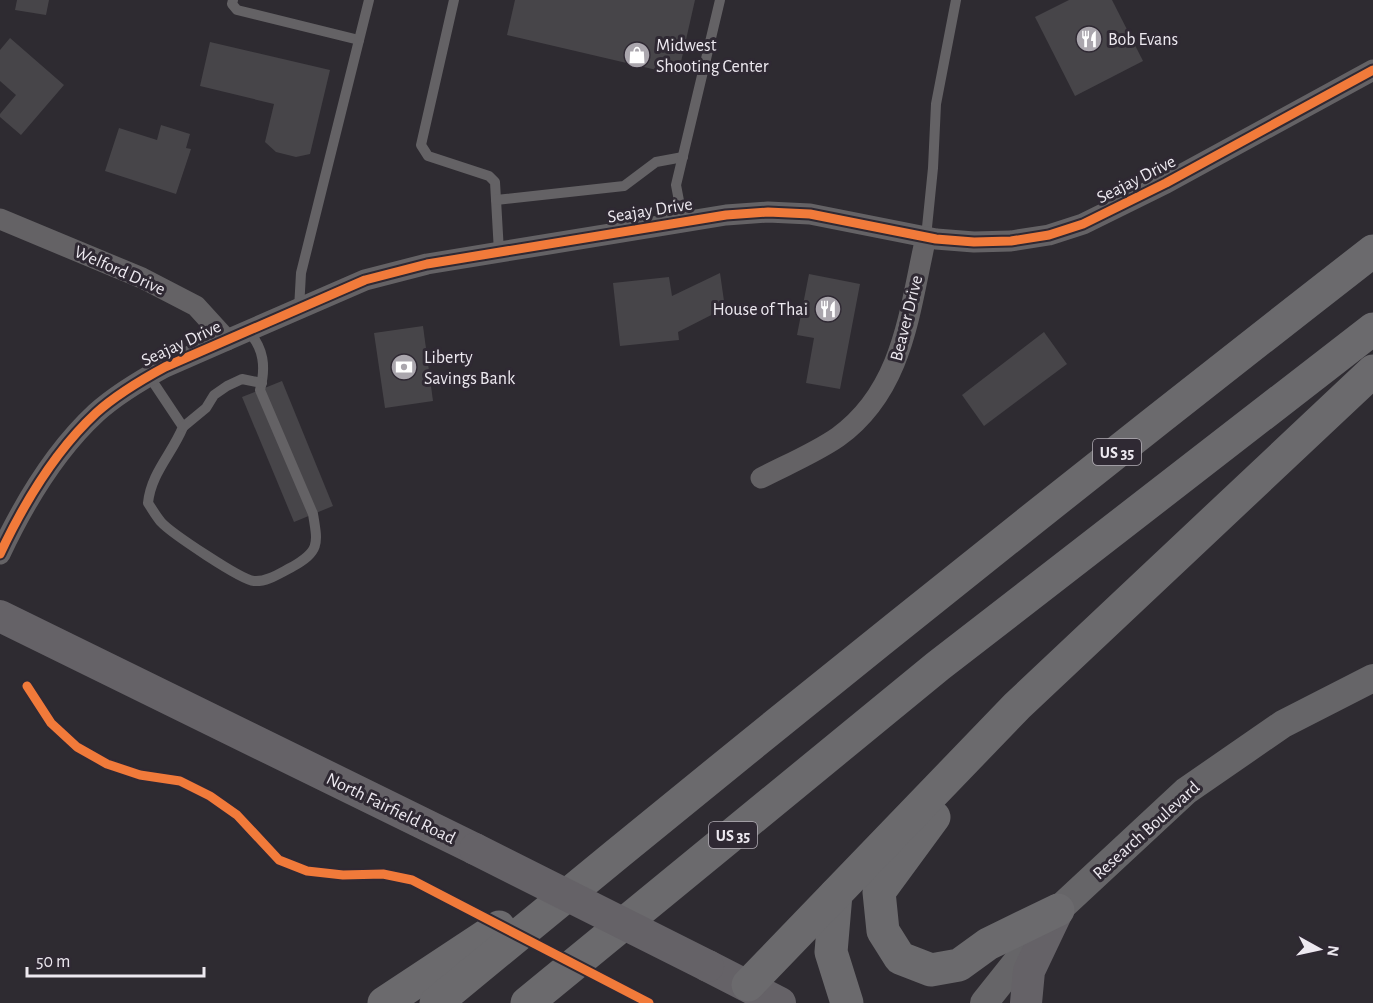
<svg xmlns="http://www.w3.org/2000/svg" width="1373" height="1003" font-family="'Alegreya Sans',sans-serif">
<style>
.building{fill:#474549}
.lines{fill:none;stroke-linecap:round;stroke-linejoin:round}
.path{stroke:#69666a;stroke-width:4;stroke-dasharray:6 3;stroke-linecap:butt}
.lane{stroke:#646265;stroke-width:10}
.street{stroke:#646265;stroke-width:21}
.secondary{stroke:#666568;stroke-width:28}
.primary{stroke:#656267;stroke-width:32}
.highway{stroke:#6b6a6d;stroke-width:33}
.path-bridge{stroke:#69666a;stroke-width:4;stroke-dasharray:6 3;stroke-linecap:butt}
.primary-bridge{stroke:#656267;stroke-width:32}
.cycleway-casing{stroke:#2f2933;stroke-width:13}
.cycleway{stroke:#f17a3a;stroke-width:9}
.labels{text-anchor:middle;stroke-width:6;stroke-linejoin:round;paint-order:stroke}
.shield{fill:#2f2933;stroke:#b4afb7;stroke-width:1.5}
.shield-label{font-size:16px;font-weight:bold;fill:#ede9f0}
.poi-label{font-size:18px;fill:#ede9f0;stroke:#2f2933;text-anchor:start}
.street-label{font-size:18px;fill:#ede9f0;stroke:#2f2933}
</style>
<rect width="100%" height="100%" fill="#2e2b31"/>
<!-- building -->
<g class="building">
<path d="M17,0h32l-3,15 -31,-5z"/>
<path d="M515,0h180l-17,75 -171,-40z"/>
<path d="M1069,0h43l31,61 -68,35 -40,-79z"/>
<path d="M10,38l54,47 -43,50 -21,-18v-3l16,-19 -16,-14v-31z"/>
<path d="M210,42l120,28 -20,84 -14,3 -20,-5 -11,-10 9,-38 -74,-18z"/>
<path d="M161,125l29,9 -4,14 5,1 -15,45 -71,-23 14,-43 38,12z"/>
<path d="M720,273l5,35 -47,24 1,8 -59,6 -7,-63 56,-6 3,19z"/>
<path d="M809,274l51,10 -20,105 -34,-6 8,-45 -17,-3z"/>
<path d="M423,326l10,75 -48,7 -11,-75z"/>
<path d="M1044,332l23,32 -83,62 -22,-31z"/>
<path d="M282,381l51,125 -39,16 -52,-125z"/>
</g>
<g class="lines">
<!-- path -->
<path class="path" d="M27,686l24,37 26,24 30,17 33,11 40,6 30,15 27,19 42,45 28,11 36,4 40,-1 29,6 15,8"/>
<!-- lane -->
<g class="lane">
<path d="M233,0l-1,4 5,6 122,30"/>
<path d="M454,0l-33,145 7,11 61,20 6,6 4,70"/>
<path d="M496,200l128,-14 32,-24 27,-5"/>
<path d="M683,222l-7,-37 44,-185"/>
<path d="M926,237l7,-69 3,-64 20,-104"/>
<path d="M299,309l2,-36 68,-273"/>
<path d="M149,376l34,51c-11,27 -32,46 -35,76 4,6 8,13 13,19 10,11 80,58 93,59 13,1 26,-8 38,-14 28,-16 26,-23 21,-53l-53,-124c6,-23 4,-42 -12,-59"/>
<path d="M183,427l23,-19 8,-13 13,-9 15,-7 20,4"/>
</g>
<!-- street -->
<g class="street">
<path d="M0,219l142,59 54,28 31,34"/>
<path d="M761,478c25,-13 54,-25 77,-41 66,-48 71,-126 88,-200"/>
<path d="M0,554c24,-51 55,-103 96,-141 21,-19 45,-33 69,-46l200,-87 62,-16 299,-49 42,-3 42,2 126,25 38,3 37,-1 38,-6 34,-11 83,-41 207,-113"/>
</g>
<!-- secondary -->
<path class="secondary" d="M984,1003l74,-93 128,-119 97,-67 90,-46"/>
<!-- primary -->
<g class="primary">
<path d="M0,616l475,233"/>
<path d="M708,966l72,37"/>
<path d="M1026,1003l3,-32 29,-61"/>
</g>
<!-- highway -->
<g class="highway">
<path d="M934,817l-55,75 4,39 17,27 31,12 28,-5 29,-21 70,-34"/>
<path d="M836,894l-5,58 16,51"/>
<path d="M748,985l269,-279 356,-335"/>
<path d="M384,1003l115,-76"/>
<path d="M436,1003c308,-255 621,-506 937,-752"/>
<path d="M527,1003l411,-337 435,-337"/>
</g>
<!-- path-bridge -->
<path class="path-bridge" d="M427,888l222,115"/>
<!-- primary-bridge -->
<path class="primary-bridge" d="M475,849l233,117"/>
<defs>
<g id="cycleway">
<path d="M0,554c24,-51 55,-103 96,-141 21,-19 45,-33 69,-46l200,-87 62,-16 299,-49 42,-3 42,2 126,25 38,3 37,-1 38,-6 34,-11 83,-41 207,-113"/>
<path d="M27,686l24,37 26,24 30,17 33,11 40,6 30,15 27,19 42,45 28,11 36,4 40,-1 29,6 237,123"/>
</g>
</defs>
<!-- cycleway casing -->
<use href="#cycleway" class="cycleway-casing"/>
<!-- cycleway -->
<use href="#cycleway" class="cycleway"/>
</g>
<!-- icons -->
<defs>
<symbol id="restaurant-disc" viewBox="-11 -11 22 22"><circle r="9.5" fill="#aaa6ad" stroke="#2f2933"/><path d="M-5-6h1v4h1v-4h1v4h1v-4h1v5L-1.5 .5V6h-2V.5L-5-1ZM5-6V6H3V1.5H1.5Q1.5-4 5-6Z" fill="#fff"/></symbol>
<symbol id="shop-disc" viewBox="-11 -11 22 22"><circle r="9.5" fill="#aaa6ad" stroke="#2f2933"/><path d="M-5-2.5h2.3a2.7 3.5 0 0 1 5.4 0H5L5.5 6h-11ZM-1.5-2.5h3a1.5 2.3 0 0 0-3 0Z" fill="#fff"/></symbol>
<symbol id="bank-disc" viewBox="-11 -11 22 22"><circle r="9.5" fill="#aaa6ad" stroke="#2f2933"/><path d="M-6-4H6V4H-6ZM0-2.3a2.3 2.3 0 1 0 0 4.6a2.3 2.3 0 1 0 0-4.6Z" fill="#fff"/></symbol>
</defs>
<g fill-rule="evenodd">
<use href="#restaurant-disc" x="1074" y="24" width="30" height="30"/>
<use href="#shop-disc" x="622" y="40" width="30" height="30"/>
<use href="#restaurant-disc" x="813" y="294" width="30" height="30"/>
<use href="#bank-disc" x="389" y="352" width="30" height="30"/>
</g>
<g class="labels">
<!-- shield labels -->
<g class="shield">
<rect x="1093" y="439" width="48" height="26" rx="4.5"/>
<rect x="709" y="822" width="48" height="26" rx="4.5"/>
</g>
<g class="shield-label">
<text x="1117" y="458">US 35</text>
<text x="733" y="841">US 35</text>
</g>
<!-- poi labels -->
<g class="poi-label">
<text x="1108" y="45">Bob Evans</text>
<text x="656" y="51">Midwest<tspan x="656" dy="21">Shooting Center</tspan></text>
<text x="808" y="315" text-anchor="end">House of Thai</text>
<text x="424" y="363">Liberty<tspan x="424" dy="21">Savings Bank</tspan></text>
</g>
<!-- street labels -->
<g class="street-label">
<text transform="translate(1136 179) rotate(-27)" y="6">Seajay Drive</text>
<text transform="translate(650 210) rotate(-9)" y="6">Seajay Drive</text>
<text transform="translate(120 270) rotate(24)" y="6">Welford Drive</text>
<text transform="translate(906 318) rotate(-76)" y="6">Beaver Drive</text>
<text transform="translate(181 343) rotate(-25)" y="6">Seajay Drive</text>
<text transform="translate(391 808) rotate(26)" y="6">North Fairfield Road</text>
<text transform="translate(1146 830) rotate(-42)" y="6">Research Boulevard</text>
</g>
</g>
<!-- north arrow -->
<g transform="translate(1319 949) rotate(98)" stroke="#2f2933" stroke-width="4.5" paint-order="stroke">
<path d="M0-4.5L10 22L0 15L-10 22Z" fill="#ede9f0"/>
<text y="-9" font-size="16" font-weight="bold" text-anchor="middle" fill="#ede9f0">N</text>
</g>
<!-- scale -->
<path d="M27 967v9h177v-9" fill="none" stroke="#ede9f0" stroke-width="3"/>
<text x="36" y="967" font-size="18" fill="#ede9f0" stroke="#2f2933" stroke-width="4.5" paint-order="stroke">50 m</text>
</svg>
